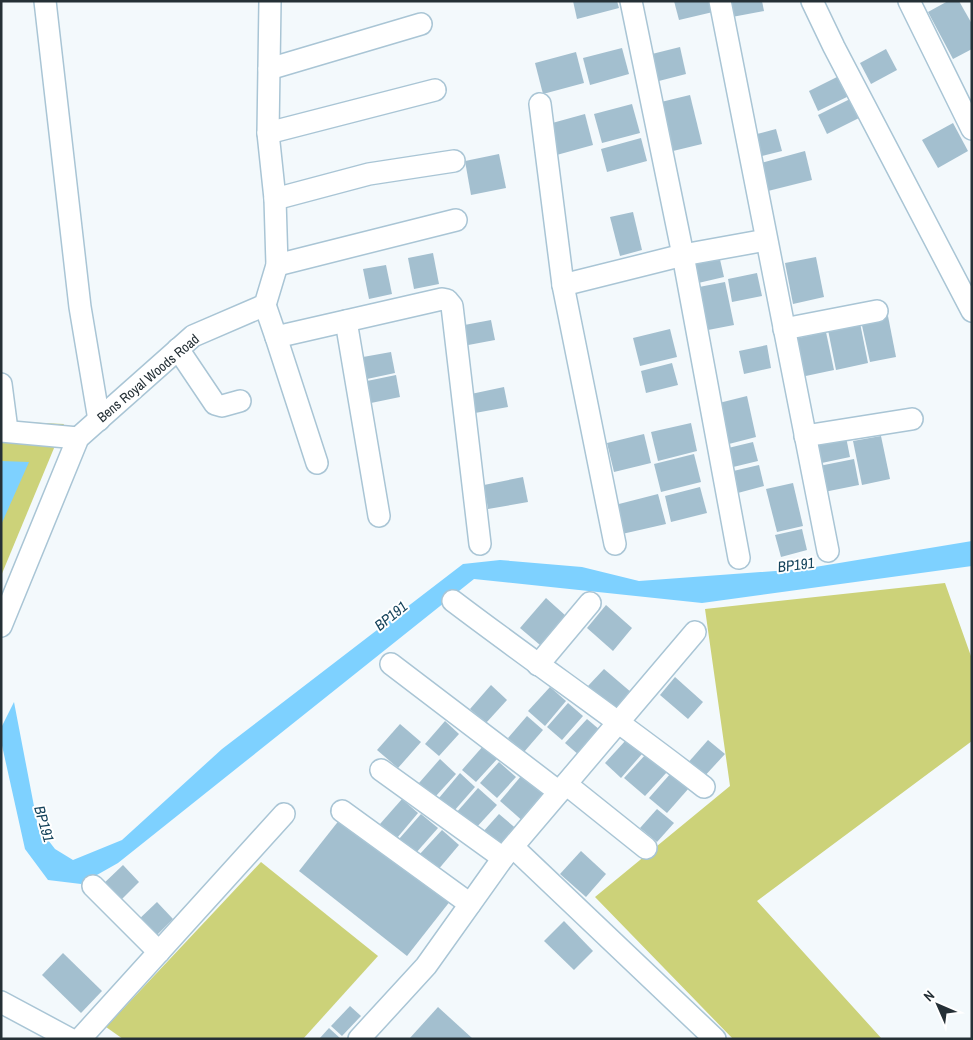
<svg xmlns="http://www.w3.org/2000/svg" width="973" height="1040" font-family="'Archivo Narrow',sans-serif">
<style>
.green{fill:#ccd279}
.water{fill:#7ed1ff}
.building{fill:#a3bfcf}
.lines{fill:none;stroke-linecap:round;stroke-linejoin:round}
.minor-casing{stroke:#a9c5d5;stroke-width:24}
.minor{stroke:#fff;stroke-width:21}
.labels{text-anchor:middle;stroke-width:4;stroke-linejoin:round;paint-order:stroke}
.street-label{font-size:14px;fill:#253036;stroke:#fff}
.water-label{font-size:15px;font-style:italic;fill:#16445c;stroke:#fff}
</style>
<rect width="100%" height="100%" fill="#f3f9fc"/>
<!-- green -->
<g class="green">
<path d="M1,421l63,3 -63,152z"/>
<path d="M945,583l27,76v82l-215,160 125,138h-149l-138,-142 135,-111 -25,-177z"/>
<path d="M261,862l117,94 -75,83h-180l-17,-12z"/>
</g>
<!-- water -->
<g class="water">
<path d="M1,461l28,1 -28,63z"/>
<path d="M972,541v25l-270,37 -228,-24 -356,284 -37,21 -33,-4 -23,-31 -24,-108v-13l13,-26 24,125 17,22 18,11 49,-20 100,-91 241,-185 37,-4 82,7 57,14 164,-12z"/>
</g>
<!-- building -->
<g class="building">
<path d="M573,1h44l2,7 -42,11z"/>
<path d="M674,1h36l3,11 -34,8z"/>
<path d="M730,1h32l2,10 -32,6z"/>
<path d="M948,1h11l13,23v25l-19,10 -25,-47z"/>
<path d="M680,47l6,27 -31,8 -7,-27z"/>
<path d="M622,48l7,26 -39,11 -7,-27z"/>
<path d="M886,49l11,21 -26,14 -11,-21z"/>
<path d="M576,52l8,31 -41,11 -8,-31z"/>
<path d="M841,75l10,20 -33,16 -9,-20z"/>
<path d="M690,95l12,49 -29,7 -12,-49z"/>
<path d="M852,98l9,19 -34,17 -9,-19z"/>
<path d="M632,104l8,29 -38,10 -8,-29z"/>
<path d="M585,114l8,31 -40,11 -8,-31z"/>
<path d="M953,123l15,28 -30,17 -16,-28z"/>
<path d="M776,129l6,22 -20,5 -5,-22z"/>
<path d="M641,138l6,23 -40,11 -6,-23z"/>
<path d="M805,151l7,29 -44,11 -7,-28z"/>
<path d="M499,154l7,34 -35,7 -6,-34z"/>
<path d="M633,212l9,38 -22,6 -10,-39z"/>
<path d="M433,253l6,31 -25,5 -6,-31z"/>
<path d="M719,255l5,22 -30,7 -5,-21z"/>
<path d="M816,257l8,40 -31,7 -8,-41z"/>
<path d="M386,265l6,29 -23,5 -6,-30z"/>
<path d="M757,273l5,23 -30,6 -4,-23z"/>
<path d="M725,282l9,43 -26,5 -9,-43z"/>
<path d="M888,316l8,41 -26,5 -9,-41z"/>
<path d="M491,320l4,20 -32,6 -4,-20z"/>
<path d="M860,323l8,40 -32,7 -8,-40z"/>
<path d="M670,329l7,28 -37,9 -7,-28z"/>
<path d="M826,332l8,38 -33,7 -7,-38z"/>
<path d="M767,345l4,23 -27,6 -5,-23z"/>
<path d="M391,352l4,21 -28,6 -4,-22z"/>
<path d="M672,363l6,22 -32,8 -5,-22z"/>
<path d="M396,375l4,22 -29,6 -4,-22z"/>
<path d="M504,387l4,20 -33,6 -4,-19z"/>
<path d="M747,396l9,41 -31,8 -10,-41z"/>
<path d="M691,423l6,28 -39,10 -7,-29z"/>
<path d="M644,434l7,29 -37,9 -7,-29z"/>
<path d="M881,436l9,43 -28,6 -9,-44z"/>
<path d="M846,437l4,20 -33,7 -4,-20z"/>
<path d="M753,442l5,19 -29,7 -5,-19z"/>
<path d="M694,454l7,28 -40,10 -7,-28z"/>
<path d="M854,459l5,26 -35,7 -5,-26z"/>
<path d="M759,465l5,21 -30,8 -5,-22z"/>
<path d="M523,477l5,25 -40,7 -4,-24z"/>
<path d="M793,483l10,43 -26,6 -11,-43z"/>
<path d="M700,487l7,26 -36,9 -6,-26z"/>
<path d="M658,494l8,30 -44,10 -7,-29z"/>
<path d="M802,529l5,21 -26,7 -6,-22z"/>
<path d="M546,598l20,18 -26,29 -20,-17z"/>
<path d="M606,605l26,23 -19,23 -26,-23z"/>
<path d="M604,669l28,24 -16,18 -28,-25z"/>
<path d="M675,677l28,25 -15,17 -28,-24z"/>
<path d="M491,685l16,15 -21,23 -16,-14z"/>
<path d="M550,687l16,14 -21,25 -17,-15z"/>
<path d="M568,703l15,13 -21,24 -15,-13z"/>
<path d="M527,716l16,14 -19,22 -16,-14z"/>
<path d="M587,719l13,11 -21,25 -14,-12z"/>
<path d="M445,721l14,13 -20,22 -14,-12z"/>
<path d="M400,724l21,18 -23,26 -21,-18z"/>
<path d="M626,740l16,14 -21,24 -16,-15z"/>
<path d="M708,740l17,14 -23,25 -16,-14z"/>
<path d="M484,745l14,13 -22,24 -14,-12z"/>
<path d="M646,754l21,18 -22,24 -21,-18z"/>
<path d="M440,759l16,15 -21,23 -16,-14z"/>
<path d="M499,762l17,15 -19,21 -17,-15z"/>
<path d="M460,773l15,14 -21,24 -15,-13z"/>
<path d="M671,773l18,15 -22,25 -18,-15z"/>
<path d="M522,775l25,22 -22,26 -25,-22z"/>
<path d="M478,788l19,17 -22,24 -19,-16z"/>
<path d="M402,799l16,14 -21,25 -17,-14z"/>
<path d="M657,809l17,14 -17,19 -17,-14z"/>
<path d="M344,814l107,86 -44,56 -108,-85z"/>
<path d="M421,814l17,14 -23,26 -16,-15z"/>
<path d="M499,814l20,17 -18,20 -19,-18z"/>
<path d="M442,830l17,15 -22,26 -18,-16z"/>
<path d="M581,851l25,23 -20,23 -26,-23z"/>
<path d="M123,865l16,17 -22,22 -17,-17z"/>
<path d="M157,902l16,17 -21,21 -17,-17z"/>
<path d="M564,921l29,30 -19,19 -30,-29z"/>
<path d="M63,953l39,38 -21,22 -39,-38z"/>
<path d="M350,1006l11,10 -19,20 -11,-10z"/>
<path d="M438,1007l35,32h-64z"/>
<path d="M329,1028l12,11h-22z"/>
</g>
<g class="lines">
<defs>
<g id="minor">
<path d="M45,1l35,306 19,113"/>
<path d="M631,1l52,254 56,303"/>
<path d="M720,1l108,550"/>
<path d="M812,1l22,46 138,264"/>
<path d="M909,1l63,128"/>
<path d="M269,69l152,-45"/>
<path d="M540,104l23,181 52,259"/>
<path d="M268,133l167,-43"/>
<path d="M275,199l94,-25 85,-13"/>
<path d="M277,265l179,-45"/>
<path d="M563,285l120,-30 83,-15"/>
<path d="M265,305l11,32 166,-38 5,1 5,6 28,238"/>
<path d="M346,321l33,195"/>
<path d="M784,329l93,-18"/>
<path d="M276,337l41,126"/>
<path d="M178,349l37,55 7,2 18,-5"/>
<path d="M1,384l6,46"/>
<path d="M1,431l77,7"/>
<path d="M805,436l107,-17"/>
<path d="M453,601c83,63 169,122 251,186"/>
<path d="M1,626l77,-188 115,-102 72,-31 12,-40 -2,-66 -7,-66 2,-132"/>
<path d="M391,664l168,128"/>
<path d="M538,665l52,-62"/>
<path d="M381,770l122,88"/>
<path d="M566,784l80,64"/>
<path d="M342,811l128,93"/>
<path d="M513,847l202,192"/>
<path d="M93,886l66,66"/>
<path d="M1,1002l69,37"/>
<path d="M80,1039l204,-225"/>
<path d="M359,1039l67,-73 77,-108 192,-226"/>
</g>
</defs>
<!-- minor casing -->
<use href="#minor" class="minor-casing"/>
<!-- minor -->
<use href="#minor" class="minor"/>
</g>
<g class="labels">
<!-- street labels -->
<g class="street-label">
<text transform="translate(148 378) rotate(-40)" y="5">Bens Royal Woods Road</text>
</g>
<!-- water labels -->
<g class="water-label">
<text transform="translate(796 565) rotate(-7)" y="5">BP191</text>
<text transform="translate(391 616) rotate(-39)" y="5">BP191</text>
<text transform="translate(44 824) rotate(74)" y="5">BP191</text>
</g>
</g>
<!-- border -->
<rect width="973" height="1040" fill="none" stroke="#253036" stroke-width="5"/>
<!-- north arrow -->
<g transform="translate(938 1005) rotate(315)" stroke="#ffffff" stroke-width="4" paint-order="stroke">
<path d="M0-4L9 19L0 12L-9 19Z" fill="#253036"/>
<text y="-8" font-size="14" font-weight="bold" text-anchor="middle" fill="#253036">N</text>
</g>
</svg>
